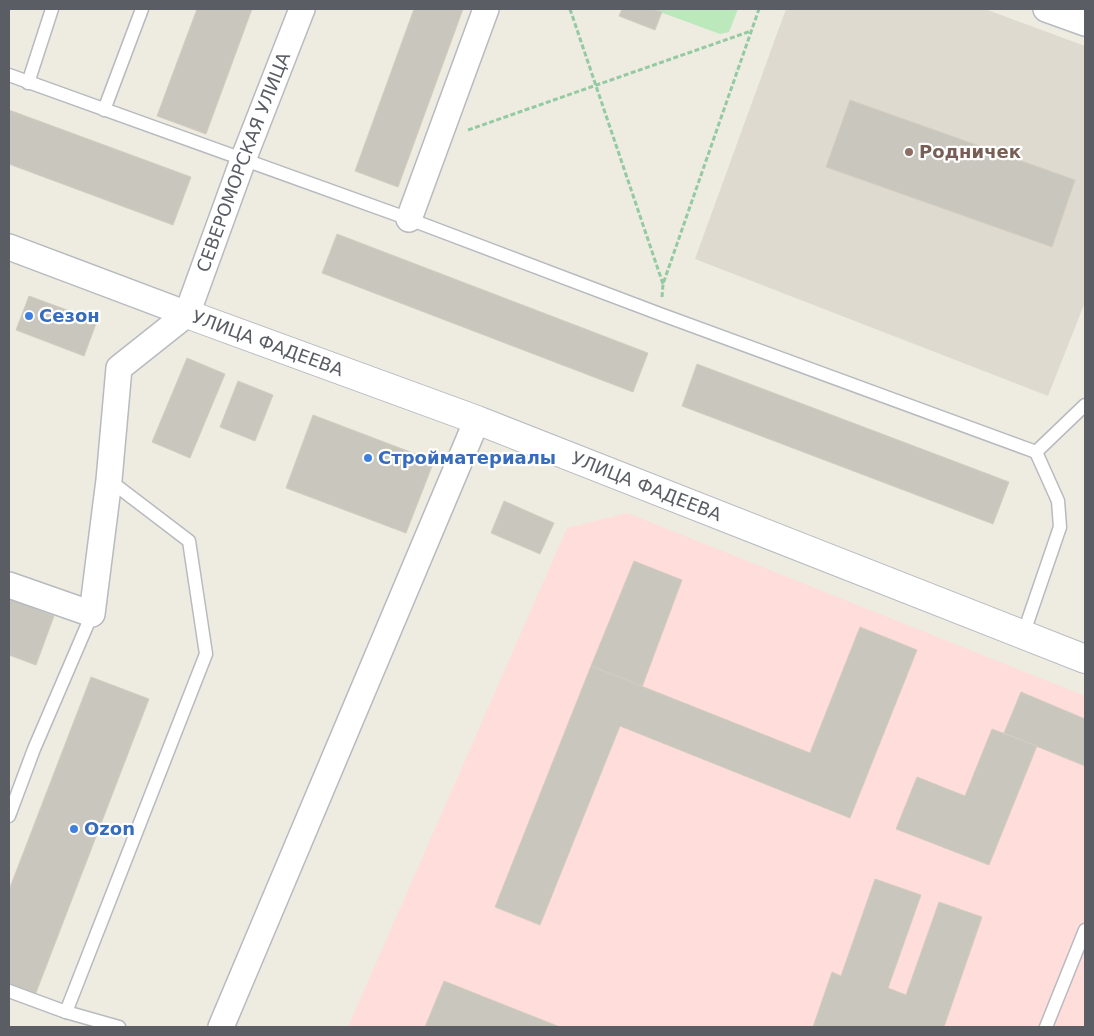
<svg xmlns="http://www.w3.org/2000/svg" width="1094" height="1036" font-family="'DejaVu Sans',sans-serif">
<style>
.education{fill:#dedad0}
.medical{fill:#fedddb}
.green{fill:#bce9bb}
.building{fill:#c9c6be;stroke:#d4cdbf}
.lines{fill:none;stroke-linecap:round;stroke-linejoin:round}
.lane-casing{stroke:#b7babf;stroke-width:15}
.street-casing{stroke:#b7babf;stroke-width:28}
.secondary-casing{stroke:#b7bbc1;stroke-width:30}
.path{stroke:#94caa2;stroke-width:3;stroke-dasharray:5 2.5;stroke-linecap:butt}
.lane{stroke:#fff;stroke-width:12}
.street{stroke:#fff;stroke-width:25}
.secondary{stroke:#fff;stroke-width:28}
.education-dot{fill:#8d6e63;stroke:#fff;stroke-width:2}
.shop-dot{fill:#3f7fe0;stroke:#fff;stroke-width:2}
.labels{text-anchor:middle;stroke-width:4.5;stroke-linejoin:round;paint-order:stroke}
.education-label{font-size:18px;font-weight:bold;fill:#785e54;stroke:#fff;text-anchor:start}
.street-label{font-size:18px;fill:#5a5e64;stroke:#fff}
.shop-label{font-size:18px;font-weight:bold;fill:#366cbe;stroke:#fff;text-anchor:start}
</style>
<rect width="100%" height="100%" fill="#eeebe1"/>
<!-- education -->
<path class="education" d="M786,9h199l100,37v256l-37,94 -353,-137z"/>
<!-- medical -->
<path class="medical" d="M627,513l458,183v331h-737l219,-499z"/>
<!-- green -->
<path class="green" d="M652,9h86l-9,23 -9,2z"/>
<!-- building -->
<g class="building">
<path d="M197,9h55l-46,125 -49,-18z"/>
<path d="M414,9h49l-65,178 -43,-16z"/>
<path d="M622,9h30l10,3 -7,18 -36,-14z"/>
<path d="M850,100l225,80 -23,67 -226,-80z"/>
<path d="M9,110l182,67 -18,48 -164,-61z"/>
<path d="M337,234l311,119 -15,39 -311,-119z"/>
<path d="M29,296l68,25 -13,35 -68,-26z"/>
<path d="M187,358l38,16 -35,84 -38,-16z"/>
<path d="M697,364l312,118 -16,42 -311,-118z"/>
<path d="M238,381l35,14 -18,46 -35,-14z"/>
<path d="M313,415l121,46 -28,72 -120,-45z"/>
<path d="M504,501l50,22 -14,31 -49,-21z"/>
<path d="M634,561l48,19 -40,107 -51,-21z"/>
<path d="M9,598l45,18 -18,49 -27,-10z"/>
<path d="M860,627l57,23 -67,168 -230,-92 -80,199 -45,-18 96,-241 219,87z"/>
<path d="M91,677l58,22 -115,299 -25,-10v-98z"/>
<path d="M1021,692l64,27v47l-81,-33z"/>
<path d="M992,729l45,17 -48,119 -93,-36 21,-52 48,19z"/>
<path d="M875,879l46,16 -33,93 18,7 33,-93 43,15 -38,110h-131l19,-55 9,4z"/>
<path d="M444,981l116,46h-135z"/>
</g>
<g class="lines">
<defs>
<g id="lane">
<path d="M9,75l400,144 251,95 376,138 49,-47"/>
<path d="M28,83l24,-74"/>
<path d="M104,110l38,-101"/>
<path d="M1023,635l37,-108 -2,-26 -22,-49"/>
<path d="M9,816l25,-67 58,-135"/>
<path d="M9,991l57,21 53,15"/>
<path d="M66,1012l140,-358 -17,-113 -80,-61"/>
<path d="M1046,1027l39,-97"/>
</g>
<g id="street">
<path d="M1046,9l39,14"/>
<path d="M409,219l77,-210"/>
<path d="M9,247l178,67"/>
<path id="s1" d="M187,314l56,-154 59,-151"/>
<path d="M9,585l83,29 17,-134 10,-112 68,-54"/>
<path d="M221,1027l256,-607"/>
</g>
<g id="secondary">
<path id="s2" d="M187,314l290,106 608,239"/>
</g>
</defs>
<!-- lane casing -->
<use href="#lane" class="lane-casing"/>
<!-- street casing -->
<use href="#street" class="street-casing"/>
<!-- secondary casing -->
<use href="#secondary" class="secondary-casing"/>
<!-- path -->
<g class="path">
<path d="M570,9l93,275"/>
<path d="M468,130l283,-99"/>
<path d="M662,297l1,-13 96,-275"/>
</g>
<!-- lane -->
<use href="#lane" class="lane"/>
<!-- street -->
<use href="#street" class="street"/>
<!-- secondary -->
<use href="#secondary" class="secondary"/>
</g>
<!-- markers -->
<circle class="education-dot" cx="909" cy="152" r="5"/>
<g class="shop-dot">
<circle cx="29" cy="316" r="5"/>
<circle cx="368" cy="458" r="5"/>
<circle cx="74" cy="829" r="5"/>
</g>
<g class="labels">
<!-- education labels -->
<g class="education-label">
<text x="919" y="158">Родничек</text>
</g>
<!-- street labels -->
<g class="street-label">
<text dy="6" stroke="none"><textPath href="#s1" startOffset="162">СЕВЕРОМОРСКАЯ УЛИЦА</textPath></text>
<text dy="6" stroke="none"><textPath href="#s2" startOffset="86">УЛИЦА ФАДЕЕВА</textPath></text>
<text dy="6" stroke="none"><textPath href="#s2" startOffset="491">УЛИЦА ФАДЕЕВА</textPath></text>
</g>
<!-- shop labels -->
<g class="shop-label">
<text x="39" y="322">Сезон</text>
<text x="378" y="464">Стройматериалы</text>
<text x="84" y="835">Ozon</text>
</g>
</g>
<!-- border -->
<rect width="1094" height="1036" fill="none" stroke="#5a5e64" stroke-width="20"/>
</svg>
